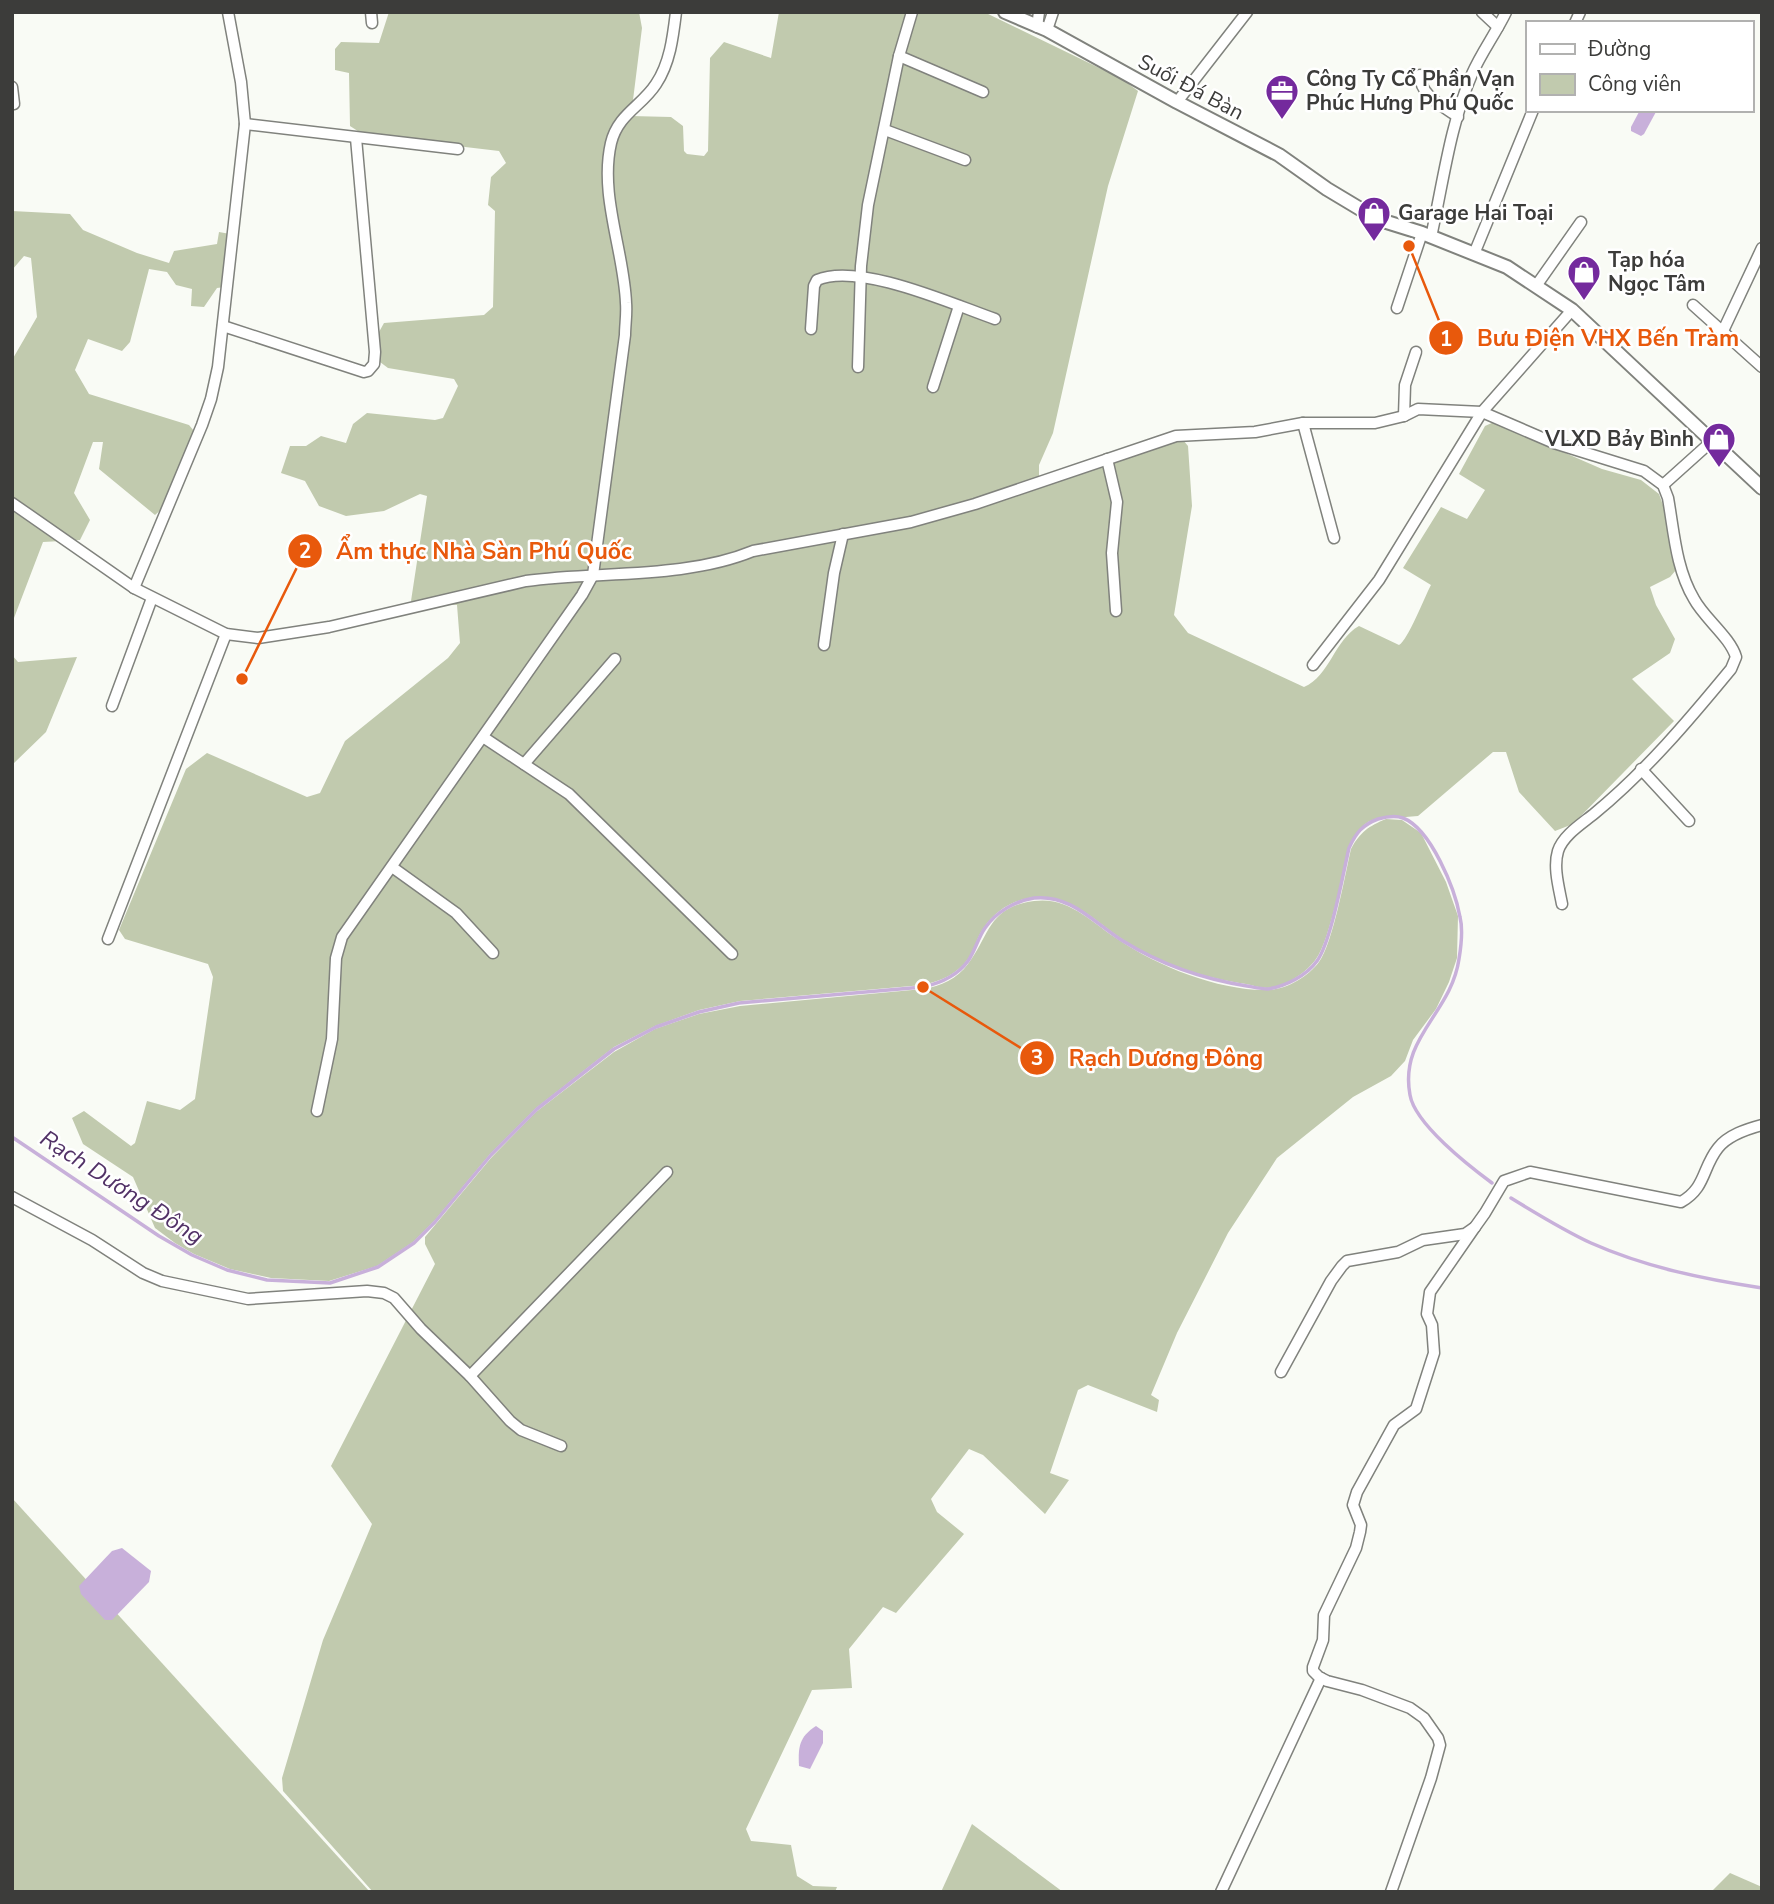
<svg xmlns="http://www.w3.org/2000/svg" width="1774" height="1904" font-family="'Nunito Sans',sans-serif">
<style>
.green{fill:#c1caae}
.water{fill:#c8b0da}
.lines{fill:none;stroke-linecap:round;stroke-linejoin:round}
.stream{stroke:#c8b0da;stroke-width:3.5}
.minor-casing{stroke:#80827d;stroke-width:13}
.tertiary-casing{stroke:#80827d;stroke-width:16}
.minor{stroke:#fff;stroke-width:10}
.tertiary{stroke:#fff;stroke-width:12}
.labels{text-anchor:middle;stroke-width:5;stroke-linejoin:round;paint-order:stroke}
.poi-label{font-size:21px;font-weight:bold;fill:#3c3c3a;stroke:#fff;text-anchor:start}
.street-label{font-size:21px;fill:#3c3c3a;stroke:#fff}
.water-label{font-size:23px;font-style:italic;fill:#523267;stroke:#fff}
.leader{fill:none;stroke:#e8590c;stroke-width:2.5}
.callout-dot{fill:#e8590c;stroke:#fff;stroke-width:2.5}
.mark-label{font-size:21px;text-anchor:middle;font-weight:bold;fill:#fff}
.callout-label{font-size:23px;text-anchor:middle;font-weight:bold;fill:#e8590c;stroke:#fff;stroke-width:5;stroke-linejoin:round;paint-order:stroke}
</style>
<rect width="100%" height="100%" fill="#f9fbf5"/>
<!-- green -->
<g class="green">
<path d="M389,12h250l3,16 -11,88 40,1 12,9 1,25 3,3 17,2 4,-5 2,-93 14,-16 47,16 8,-46h205l138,67 16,12 -30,95 -55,247 -14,32v22l135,-47h9l5,6 4,60 -18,109 14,18 116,54c26,-11 30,-47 55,-61l40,19c9,-5 25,-47 32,-60l-28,-17 38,-61 26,12 18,-29 -26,-16 26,-48 9,-4 108,47 39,11 18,14 9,25 8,51 -6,7 -20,10 6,18 19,34 -5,14 -38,26 42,42 -101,103 -18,7 -36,-39 -13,-40h-13l-75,64c-34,4 -52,-8 -69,32 -7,25 -19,92 -33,111 -11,15 -31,28 -49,29 -7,0 -15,-3 -21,-4 -43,-6 -87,-21 -124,-45 -27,-18 -48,-42 -83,-42 -21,0 -42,12 -54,29 -8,10 -10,23 -17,33 -11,15 -27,22 -45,26l-183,16 -41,9 -44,16 -41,21 -78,61 -46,46 -55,66 -22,22 -36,24 -48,15 -58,-3 -41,-9 -36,-15 -19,-11 -20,-15 -22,-51 -50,-33 -11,-26 12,-7 47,35 4,-3 12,-42 33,9 15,-11 18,-122 -5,-13 -83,-25 -6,-9 67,-161 21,-16 100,44 13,-4 25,-52 103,-83 12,-15 -3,-38 -46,-4 16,-105 -7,-2 -36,17 -38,5 -27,-10 -14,-25 -24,-8 9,-27h16l15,-10 25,7 7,-19 14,-11 68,7 8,-2 15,-32 -4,-7 -66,-11 -8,-6 -1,-30 5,-9 100,-8 9,-8 2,-96 -7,-6 3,-28 15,-14 -7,-12 -135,-16 -14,-9 -1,-53 -14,-3v-21l6,-7 38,1z"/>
<path d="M12,211l58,3 13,16 54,23 32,10 5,-12 43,-7 2,-12 11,2 -5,53 -8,1 -13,19 -13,-1 1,-17 -16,-4 -9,-13 -18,-3 -19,73 -8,9 -34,-12 -13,31 14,24 100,31 5,6 -29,75 -10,9 -56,-46 4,-27h-10l-19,51 16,27 -10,20 -37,2 -29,76 -2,11v-269l25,-43 -6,-59 -7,-2 -12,14z"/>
<path d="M12,655l6,7 59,-5 -31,75 -34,33z"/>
<path d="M1386,819l16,1 19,13 25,49 12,34 -1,42 -8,24 -13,27 -23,31 -8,21 -14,15 -38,21 -76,61 -49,75 -51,100 -26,62 8,5 -2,12 -69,-27 -10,5 -28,83 19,7 -24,34 -62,-59 -14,-6 -38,50 6,13 27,22 -68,79 -13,-6 -34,42 3,39 -40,2 -66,139 5,12 40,4 6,31 16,10 24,1 -2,5h-462l-90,-101 -1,-13 41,-138 49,-116 -41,-58 104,-202 -10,-20v-7l66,-79 45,-46 78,-60 41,-23 44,-15 41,-8 183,-17c18,-3 34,-10 45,-25 22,-29 20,-57 66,-63 35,-5 58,22 85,39 38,26 99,50 145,50 20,1 43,-12 55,-28 14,-19 26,-87 32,-113 9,-17 18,-23 35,-30z"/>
<path d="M12,1498l358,394h-358z"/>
<path d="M972,1824l91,68h-122z"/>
<path d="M1730,1873l32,14v5h-51z"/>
</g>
<!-- water -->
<g class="water">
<path d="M1640,110h17l-13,24 -3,2 -10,-5v-4z"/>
<path d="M122,1548l29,23 -2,11 -37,38h-7l-24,-26 -2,-8 33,-35z"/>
<path d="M816,1726l7,5v12l-13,26 -11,-3c-1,-19 0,-29 17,-40z"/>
</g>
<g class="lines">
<!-- stream -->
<g class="stream">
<path d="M12,1137l147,99 33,19 35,15 40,10 63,3 48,-16 36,-24 21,-21 56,-67 46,-46 77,-60 42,-22 43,-15 40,-9 184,-16c18,-4 34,-11 45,-26 7,-10 10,-23 17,-33 11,-16 30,-27 49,-30 37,-4 60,25 89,43 37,23 80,38 124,45 6,1 14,3 21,3 18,-3 38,-13 49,-28 14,-19 26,-87 32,-113 7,-15 13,-23 29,-29 7,-2 17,-4 25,-1 28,11 52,71 57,99 3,12 1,30 -1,42 -8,55 -60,78 -49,136 5,29 59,71 82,88"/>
<path d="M1511,1198c26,16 52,32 80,45 54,24 112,36 171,45"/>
</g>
<defs>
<g id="minor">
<path d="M371,12l1,11"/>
<path d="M1482,12l16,15"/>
<path d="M1575,23l5,-11"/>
<path d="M1037,27l2,-15"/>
<path d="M1047,30l6,-18"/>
<path d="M899,56l84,36"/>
<path d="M1420,75c0,21 23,31 38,42"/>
<path d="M12,87l2,17"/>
<path d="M1177,102l70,-90"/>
<path d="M245,124l213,25"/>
<path d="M885,130l80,30"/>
<path d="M1431,237c12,-54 19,-112 41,-163 9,-21 24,-41 34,-62"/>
<path d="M1474,254l59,-144"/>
<path d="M1536,286l45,-64"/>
<path d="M1693,305l69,62"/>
<path d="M1397,308l25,-75"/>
<path d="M223,326l141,46 4,-1 6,-7 1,-12 -19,-214"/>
<path d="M811,329l3,-43 3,-6c42,-18 135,24 178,39"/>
<path d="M1722,333l40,-85"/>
<path d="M858,367l3,-101 7,-61 31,-149 13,-44"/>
<path d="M933,387l26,-81"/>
<path d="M1404,416l1,-31 11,-33"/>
<path d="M1303,423l31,115"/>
<path d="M1107,459l10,43 -5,51 4,58"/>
<path d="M1663,485l49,-44"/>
<path d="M12,503l122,85 92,46 32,4 71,-11 197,-46c73,-10 159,-2 227,-30l158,-29 64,-18 201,-68 79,-4 48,-9h72l29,-7 14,-7 64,3 72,31 90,28 19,14 5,13c6,34 8,71 26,101 10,19 36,38 42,58l-5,12c-42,51 -85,102 -136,144 -12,10 -32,22 -37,38 -5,16 1,37 4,53"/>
<path d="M134,588l68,-163 9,-26 7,-32 27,-243 -4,-42 -13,-70"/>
<path d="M824,645l10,-72 9,-39"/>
<path d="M1313,665l66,-85 103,-168 90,-102"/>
<path d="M112,706l40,-108"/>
<path d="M483,737l86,57 163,160"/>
<path d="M524,764l91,-105"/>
<path d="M1641,769l48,52"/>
<path d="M392,867l64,46 37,40"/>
<path d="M108,939l118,-305"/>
<path d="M317,1111l15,-72 4,-81 6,-21 240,-342 11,-20 32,-240c0,-10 2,-21 1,-32 -2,-52 -27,-108 -15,-160 7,-29 31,-37 45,-59 14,-21 17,-47 20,-72"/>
<path d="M12,1197l80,43 51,33 19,8 86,18 119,-8 17,2 10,5 27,31 49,47 40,45 11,9 40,16"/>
<path d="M1281,1372l50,-91 11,-15 5,-5 51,-9 25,-12 42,-6 10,-7 10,-14 19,-32 26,-9 151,30c25,-14 21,-34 37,-54 10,-13 29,-19 44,-23"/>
<path d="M470,1376l197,-204"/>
<path d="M1221,1892l100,-214"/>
<path d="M1391,1892l40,-114 9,-33 -2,-7 -14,-20 -14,-10 -48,-18 -35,-9 -8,-4 -6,-6v-4l10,-27 1,-25 32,-67 4,-16 1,-7 -8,-20 4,-13 37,-67 22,-16 18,-56 -2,-28 -5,-11 3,-22 45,-65"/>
</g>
<path id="tertiary" d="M1005,12l42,18 130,72 102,53 48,34 50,30 45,14 85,34 65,43 190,178"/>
</defs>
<!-- minor casing -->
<use href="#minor" class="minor-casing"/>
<!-- tertiary casing -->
<use href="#tertiary" class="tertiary-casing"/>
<!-- minor -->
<use href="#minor" class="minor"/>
<!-- tertiary -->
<use href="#tertiary" class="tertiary"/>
</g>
<!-- icons -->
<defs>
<symbol id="office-pin" viewBox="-11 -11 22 30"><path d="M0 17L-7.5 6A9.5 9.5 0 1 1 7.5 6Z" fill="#742a9d" stroke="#fff"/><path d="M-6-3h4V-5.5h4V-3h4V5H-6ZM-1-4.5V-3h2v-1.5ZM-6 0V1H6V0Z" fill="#fff"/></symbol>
<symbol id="shop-pin" viewBox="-11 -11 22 30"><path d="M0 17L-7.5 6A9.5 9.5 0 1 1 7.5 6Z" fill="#742a9d" stroke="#fff"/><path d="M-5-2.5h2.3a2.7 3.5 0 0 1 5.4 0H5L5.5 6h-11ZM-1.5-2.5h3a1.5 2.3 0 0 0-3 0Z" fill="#fff"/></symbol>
</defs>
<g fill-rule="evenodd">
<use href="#office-pin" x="1263" y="72" width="38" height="52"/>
<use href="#shop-pin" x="1355" y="194" width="38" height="52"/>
<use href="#shop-pin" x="1565" y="253" width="38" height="52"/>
<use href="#shop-pin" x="1700" y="420" width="38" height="52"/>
</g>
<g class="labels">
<!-- poi labels -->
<g class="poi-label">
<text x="1306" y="86">Công Ty Cổ Phần Vạn<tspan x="1306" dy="24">Phúc Hưng Phú Quốc</tspan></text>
<text x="1398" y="220">Garage Hai Toại</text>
<text x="1608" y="267">Tạp hóa<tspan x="1608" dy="24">Ngọc Tâm</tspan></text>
<text x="1694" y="446" text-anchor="end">VLXD Bảy Bình</text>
</g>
<!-- street labels -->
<g class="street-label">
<text transform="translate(1191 87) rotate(28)" y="7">Suối Đá Bàn</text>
</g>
<!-- water labels -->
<g class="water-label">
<text transform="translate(122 1187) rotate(33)" y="8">Rạch Dương Đông</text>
</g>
</g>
<!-- callouts -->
<path class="leader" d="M1409 246L1446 338M242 679L305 551M923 987L1037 1058"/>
<g class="callout-dot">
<circle cx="1409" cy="246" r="7"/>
<circle cx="242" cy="679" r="7"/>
<circle cx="923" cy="987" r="7"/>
<circle cx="1446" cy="338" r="18"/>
<circle cx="305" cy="551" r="18"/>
<circle cx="1037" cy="1058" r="18"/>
</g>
<g class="mark-label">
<text x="1446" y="346">1</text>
<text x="305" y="558">2</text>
<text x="1037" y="1065">3</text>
</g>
<g class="callout-label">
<text x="1608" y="346">Bưu Điện VHX Bến Tràm</text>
<text x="484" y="559">Ẩm thực Nhà Sàn Phú Quốc</text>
<text x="1166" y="1066">Rạch Dương Đông</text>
</g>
<!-- border -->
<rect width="1774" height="1904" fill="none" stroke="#3c3c3a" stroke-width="28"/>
<!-- legend -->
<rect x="1526" y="21" width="228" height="91" fill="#ffffff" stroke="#b1b1b0" stroke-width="2"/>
<rect x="1540" y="44" width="35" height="10" fill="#ffffff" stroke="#b1b1b0" stroke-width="2"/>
<text x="1588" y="56" font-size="21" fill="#3c3c3a">Đường</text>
<rect x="1540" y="74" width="35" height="21" fill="#c1caae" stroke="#b1b1b0" stroke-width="2"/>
<text x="1588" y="91" font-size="21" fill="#3c3c3a">Công viên</text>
</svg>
